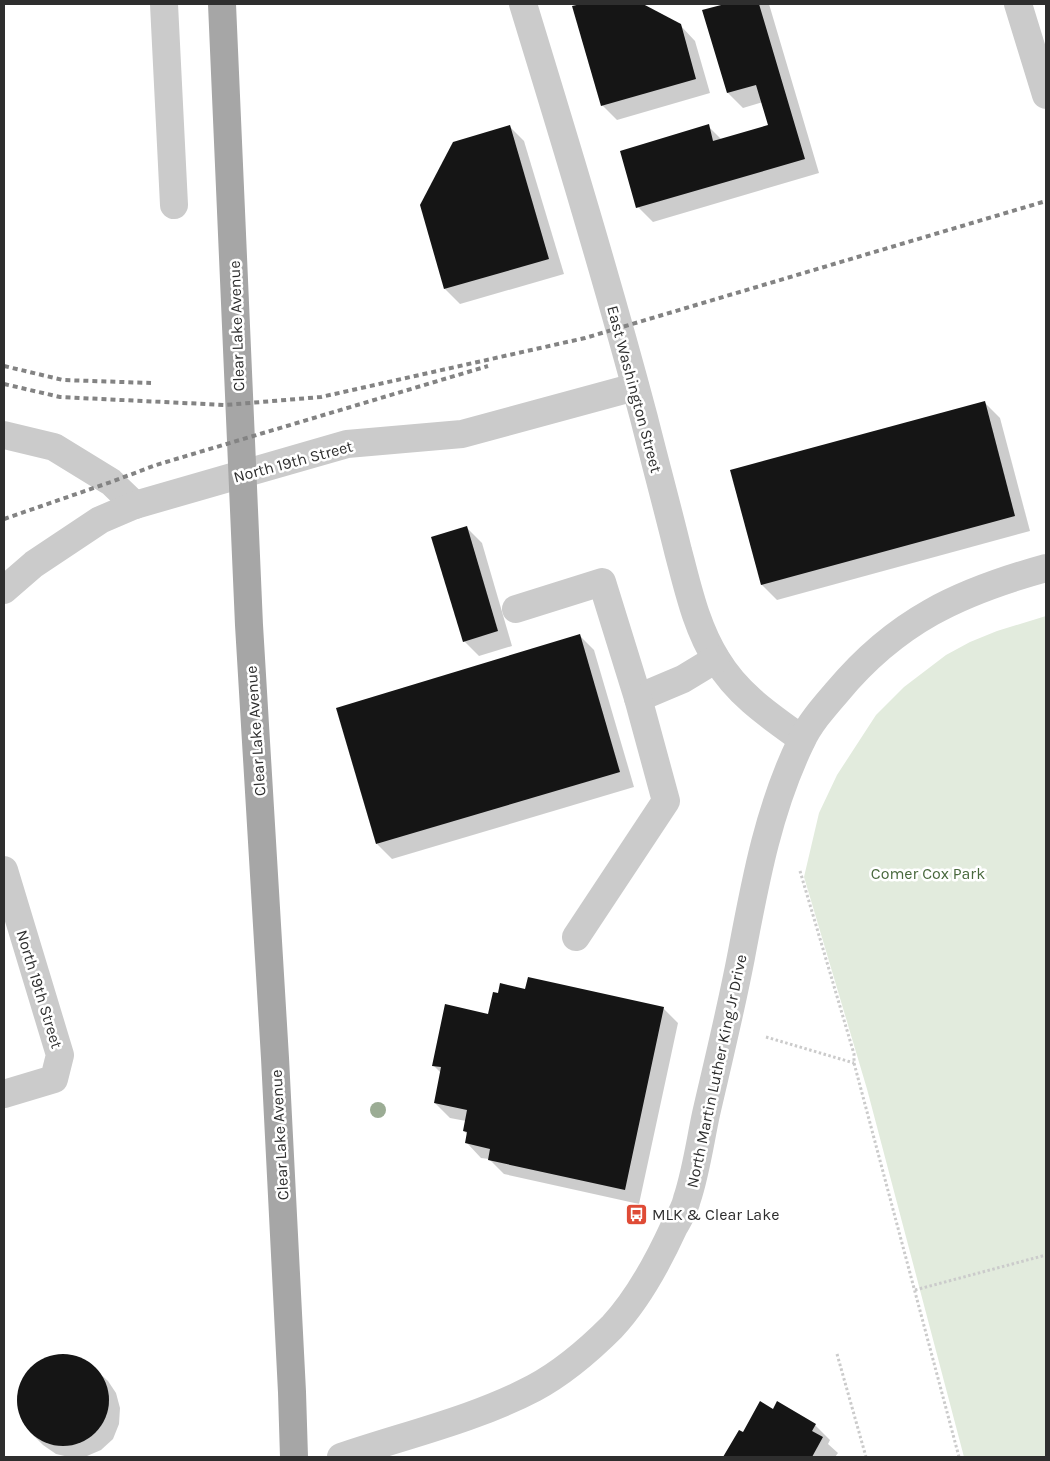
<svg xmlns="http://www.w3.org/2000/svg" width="1050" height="1461" font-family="Karla,sans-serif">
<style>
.green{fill:#e2ebdd}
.shadow{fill:#0003}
.building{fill:#151515}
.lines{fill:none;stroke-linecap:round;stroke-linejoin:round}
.path{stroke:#cbcbcb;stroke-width:3;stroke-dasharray:2.5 2.5;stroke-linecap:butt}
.minor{stroke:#cbcbcb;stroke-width:28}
.major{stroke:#a6a6a6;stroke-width:28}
.rail{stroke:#838383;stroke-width:4;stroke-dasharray:5 4;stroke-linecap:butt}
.tree{fill:#9bac94}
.labels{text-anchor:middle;stroke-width:5;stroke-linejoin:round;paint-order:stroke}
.street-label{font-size:16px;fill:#2e2e2e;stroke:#fff}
.park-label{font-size:16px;fill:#49693d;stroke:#fff}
.poi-label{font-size:16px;fill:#2e2e2e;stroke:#fff;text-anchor:start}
</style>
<rect width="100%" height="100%" fill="#fff"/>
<!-- green -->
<path class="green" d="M1046,616v841h-82l-97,-368 -63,-212 15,-64 18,-38 39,-60 28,-28 42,-32 24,-13 27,-11z"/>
<!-- shadow -->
<g class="shadow">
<path d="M586,4h55l39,21 15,16 15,52 -93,27 -15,-15 -28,-98z"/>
<path d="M726,4h43l50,169 -166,49 -15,-15 70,-81 14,14 48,-14 -7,-24 -20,6 -15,-15z"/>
<path d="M509,126l15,15 40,133 -104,30 -15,-15z"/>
<path d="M985,403l15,15 30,113 -253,69 -15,-15 -30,-114z"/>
<path d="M467,528l15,15 30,103 -33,10 -15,-15z"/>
<path d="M579,635l15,15 40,137 -242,72 -15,-15z"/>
<path d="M526,990l137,18 15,15 -39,181 -135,-30 -15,-15 -8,-1 -14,-15 1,-8 -4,-4 2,-10 -16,-3 -15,-15 6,-30 -8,-8 56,-50z"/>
<path d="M57,1355h15l13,5 23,21 8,12 4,15 -1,16 -6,15 -12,11 -14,6 -18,1 -13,-3 -13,-9 -12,-12 -9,-13 -4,-14v-14l5,-14 9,-11 12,-8z"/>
<path d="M773,1410l42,15 15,15 -2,4 10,9 -3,4h-110l14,-25 4,2z"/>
</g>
<!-- building -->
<g class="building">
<path d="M581,4h62l38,20 15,55 -95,27 -29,-100z"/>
<path d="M725,4h34l46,155 -169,49 -16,-57 89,-27 4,17 55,-16 -12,-40 -29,8 -25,-83z"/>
<path d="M510,125l39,134 -105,30 -24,-84 33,-63z"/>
<path d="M985,401l30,115 -254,69 -31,-115z"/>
<path d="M467,526l31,105 -35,11 -32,-105z"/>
<path d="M580,634l40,138 -244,72 -40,-136z"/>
<path d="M528,977l136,30 -39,183 -137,-30 2,-11 -25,-6 2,-11 -4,-1 4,-21 -33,-7 7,-36 -9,-1 13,-62 43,10 5,-22 5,1 2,-10 25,6z"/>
<circle cx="63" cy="1400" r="46"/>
<path d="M760,1401l13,8 4,-8 39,23 -4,7 11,6 -11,20h-89l16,-27 4,2z"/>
</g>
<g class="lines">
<!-- path -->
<g class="path">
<path d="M800,871l54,183v9l105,394"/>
<path d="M766,1037l88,26"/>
<path d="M915,1290l131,-35"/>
<path d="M837,1354l29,103"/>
</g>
<!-- minor -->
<g class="minor">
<path d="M164,4l10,201"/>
<path d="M523,4c42,137 84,275 121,414 11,44 23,88 34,133 10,37 18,76 39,109 21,35 53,56 85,79"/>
<path d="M1018,4l28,91"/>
<path d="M4,435l50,12 57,35 24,23"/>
<path d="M4,590l30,-26 66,-44 35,-15 212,-61 115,-10 173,-47"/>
<path d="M516,609l86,-27 36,116 45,-19 33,-20"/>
<path d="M4,870l56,185 -6,24 -50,15"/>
<path d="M576,937l90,-136 -28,-103"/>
<path d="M341,1457c64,-22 132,-37 193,-69 28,-15 55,-38 78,-61 26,-28 46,-65 62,-100 5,-9 11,-18 13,-28 9,-27 13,-57 19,-85 12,-52 25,-105 35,-157 14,-74 27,-147 60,-215 8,-18 23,-35 36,-50 59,-71 122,-100 209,-124"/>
</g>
<!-- major -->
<path class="major" d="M222,4l27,621 26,433 17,334 2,65"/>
<!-- rail -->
<g class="rail">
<path d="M4,366l59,14 88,3"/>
<path d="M4,384l56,13 165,8 96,-8 264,-59 461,-137"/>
<path d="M4,519l107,-37 45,-17 332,-99"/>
</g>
</g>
<!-- trees -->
<circle class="tree" cx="378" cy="1110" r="8"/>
<!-- icons -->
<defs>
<symbol id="bus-square" viewBox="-11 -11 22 22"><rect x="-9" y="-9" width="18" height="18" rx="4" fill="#df4b36" stroke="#fff"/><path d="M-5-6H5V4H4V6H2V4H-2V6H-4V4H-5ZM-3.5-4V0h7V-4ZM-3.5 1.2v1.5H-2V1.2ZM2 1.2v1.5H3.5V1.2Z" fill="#fff"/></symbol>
</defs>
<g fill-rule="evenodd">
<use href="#bus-square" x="624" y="1202" width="25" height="25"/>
</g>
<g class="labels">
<!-- street labels -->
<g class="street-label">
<text transform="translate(236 326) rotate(-92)" y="6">Clear Lake Avenue</text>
<text transform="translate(635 389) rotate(75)" y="6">East Washington Street</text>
<text transform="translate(293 461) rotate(-15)" y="6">North 19th Street</text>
<text transform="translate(255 731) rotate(-94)" y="6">Clear Lake Avenue</text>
<text transform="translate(40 989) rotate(73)" y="6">North 19th Street</text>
<text transform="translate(716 1071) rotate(-78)" y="6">North Martin Luther King Jr Drive</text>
<text transform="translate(279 1135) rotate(-93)" y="6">Clear Lake Avenue</text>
</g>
<!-- park labels -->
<g class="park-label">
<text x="928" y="879">Comer Cox Park</text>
</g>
<!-- poi labels -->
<g class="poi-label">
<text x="652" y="1220">MLK &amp; Clear Lake</text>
</g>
</g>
<!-- border -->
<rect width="1050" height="1461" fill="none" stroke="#2e2e2e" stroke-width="10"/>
</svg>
